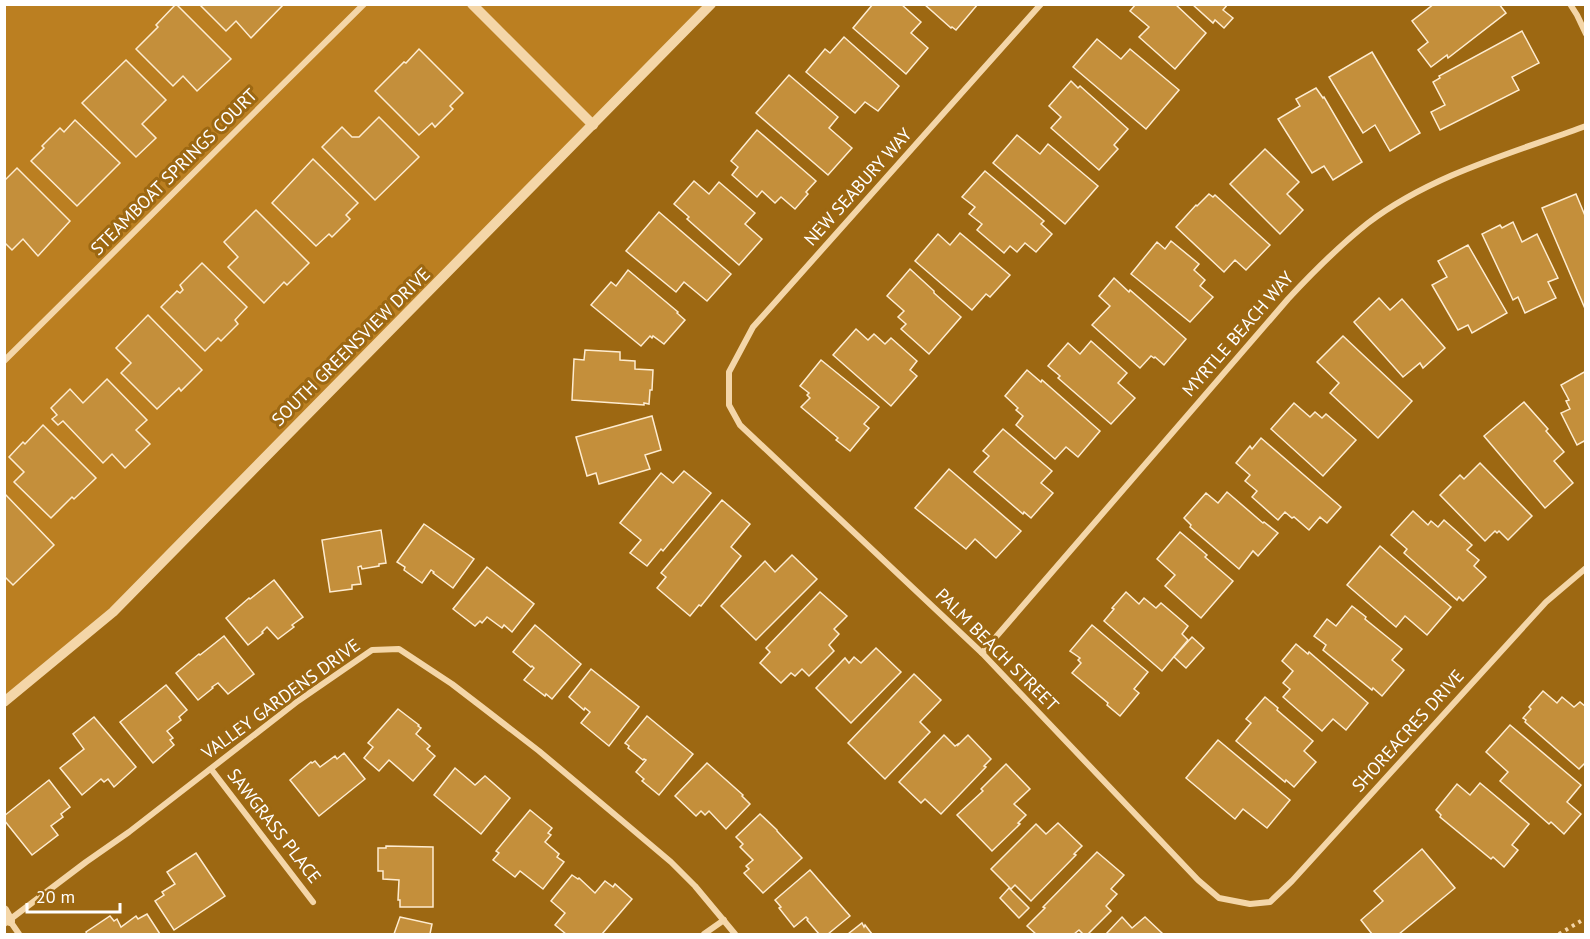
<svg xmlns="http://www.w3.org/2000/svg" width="1590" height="939" font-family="'PT Sans',sans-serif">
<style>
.green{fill:#bb7f21}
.building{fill:#c48f3b;stroke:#feecd0;stroke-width:1.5}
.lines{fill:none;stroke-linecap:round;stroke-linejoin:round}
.path{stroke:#f4d6a8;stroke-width:4;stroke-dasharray:3 4.5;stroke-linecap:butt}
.minor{stroke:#f4d6a8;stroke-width:6}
.tertiary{stroke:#f4d6a8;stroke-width:10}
.labels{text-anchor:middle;stroke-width:6;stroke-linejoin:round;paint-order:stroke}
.street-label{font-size:18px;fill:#fff;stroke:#9d6812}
</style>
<rect width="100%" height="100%" fill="#9d6812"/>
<!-- green -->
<path class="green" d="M5,5h707l-552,561 -155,136z"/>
<!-- building -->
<g class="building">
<path d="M176,4l55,55 -34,32 -14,-15 -10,10 -37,-37 22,-22 -2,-2z"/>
<path d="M199,4h85l-33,34 -15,-17 -10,10z"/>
<path d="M873,4h28l20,18 -10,11 17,15 -22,26 -53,-46z"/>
<path d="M924,4h54l-22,26 -4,-3 -1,1z"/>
<path d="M1136,4h39l31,29 -31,36 -36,-32 10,-10 -19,-16z"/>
<path d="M1192,4h36l-5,6 10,8 -9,10 -9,-8 -2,3z"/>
<path d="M1434,4h65l7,9 -58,45 -1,-3 -16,12 -13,-17 10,-8 -16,-21z"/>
<path d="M1522,31l17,32 -27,14 7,13 -79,40 -9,-18 14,-7 -12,-23 7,-4 -1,-2z"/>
<path d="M844,37l55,49 -21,25 -13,-9 -10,11 -49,-41 19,-23 5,4z"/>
<path d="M1097,39l24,20 9,-10 49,41 -33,39 -73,-62z"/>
<path d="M419,49l44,44 -13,13 3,3 -18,18 -3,-4 -13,12 -44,-44 29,-29 2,1z"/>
<path d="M1372,52l48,81 -30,18 -15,-26 -12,8 -34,-56z"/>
<path d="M126,60l40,40 -24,24 14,14 -20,19 -54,-54z"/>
<path d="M789,75l49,42 -9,11 23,20 -24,27 -72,-62z"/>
<path d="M1071,81l7,7 2,-2 48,43 -14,16 4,4 -19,21 -48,-42 10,-11 -12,-11z"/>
<path d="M1316,88l7,10 1,-1 38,65 -29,18 -9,-14 -12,7 -34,-54 22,-13 -4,-7z"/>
<path d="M379,117l40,40 -44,43 -53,-53 20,-20 10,10h7z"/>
<path d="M75,120l45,43 -43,43 -46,-45 13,-13 -2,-2 18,-18 4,4z"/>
<path d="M757,130l59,51 -10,11 2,2 -13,15 -14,-12 -6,6 -13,-12 -5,6 -25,-22 6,-8 -7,-6z"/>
<path d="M1017,135l23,19 8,-10 50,42 -33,38 -72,-61z"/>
<path d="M1265,149l34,33 -12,12 16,16 -23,24 -50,-50z"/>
<path d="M313,159l45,44 -12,12 4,4 -18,18 -3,-3 -13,12 -44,-43z"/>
<path d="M17,168l53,53 -32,35 -15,-17 -11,11 -8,-8v-61z"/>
<path d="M985,171l59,50 -3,3 11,10 -16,18 -11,-9 -8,9 -7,-6 -6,7 -27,-23 5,-6 -13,-10 6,-7 -13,-10z"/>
<path d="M694,181l15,13 10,-12 36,31 -10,11 17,15 -23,26 -52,-46 2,-2 -15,-13z"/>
<path d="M1209,194l4,3 2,-2 55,50 -24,25 -11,-10 -11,12 -48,-45 20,-22 1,1z"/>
<path d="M1576,194l10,24v93l-44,-103z"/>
<path d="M256,210l53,53 -22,22 -3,-3 -20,21 -36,-36 10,-10 -14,-15z"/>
<path d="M659,212l72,62 -24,27 -23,-19 -8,10 -50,-41z"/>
<path d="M1513,222l9,20 15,-8 21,44 -10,4 8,16 -31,15 -7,-16 -5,3 -31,-66 18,-9 2,3z"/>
<path d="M960,233l50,42 -20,22 -4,-3 -14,16 -57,-49 23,-27 12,11z"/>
<path d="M1171,241l28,23 -5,6 11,10 -5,6 13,11 -23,25 -59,-48 26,-32 8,7z"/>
<path d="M1468,245l39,68 -35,20 -4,-8 -10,5 -26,-45 15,-8 -9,-16z"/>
<path d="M202,263l45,44 -12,13 3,4 -17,17 -3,-3 -13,13 -44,-44 16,-16 3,2 3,-3 -3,-5z"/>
<path d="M910,269l24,22v2l27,24 -32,37 -28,-25 5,-5 -8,-7 6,-6 -17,-15z"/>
<path d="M628,270l50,42 -1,1 8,7 -21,24 -11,-8 -1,2 -2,-2 -9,10 -50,-41 20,-23 5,4z"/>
<path d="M1114,278l15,14 1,-2 56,49 -22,26 -9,-8 -1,1 -3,-2 -11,12 -48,-43 18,-19 -11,-10z"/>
<path d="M1379,298l11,12 12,-11 43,49 -22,20 -3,-5 -17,14 -49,-55z"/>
<path d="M148,315l54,55 -21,21 -2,-3 -22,21 -36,-36 10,-10 -15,-15z"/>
<path d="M856,329l12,11 6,-6 11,10 6,-6 26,23 -7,9 7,6 -26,30 -58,-51z"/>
<path d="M1343,336l69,65 -34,37 -48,-45 9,-10 -22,-21z"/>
<path d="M1091,341l36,32 -9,10 17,15 -24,26 -53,-46 2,-2 -12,-10 20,-23 12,11z"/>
<path d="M585,350l35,2v8l15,1v8l18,1 -1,20h-2l-1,14 -5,-1v2l-72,-5 2,-41 10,1z"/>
<path d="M821,360l58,47 -15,17 5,4 -19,23 -14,-11 2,-2 -37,-31 9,-9 -3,-3 2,-2 -9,-7z"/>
<path d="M1027,370l14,12 1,-2 58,51 -22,26 -12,-10 -11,12 -39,-34 7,-9 -7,-6 2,-2 -13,-12z"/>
<path d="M1586,371v73l-2,-3 -7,4 -16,-32 9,-4 -4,-8 3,-1 -8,-15z"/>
<path d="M107,379l40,41 -11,10 14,14 -25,24 -13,-14 -9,9 -40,-42 -5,4 -6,-6 5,-4 -6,-7 19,-19 13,14z"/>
<path d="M1524,402l24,27 -2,2 18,21 -10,9 19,22 -28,25 -61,-72z"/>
<path d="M1294,403l16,14 5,-5 7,6 4,-4 30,26 -33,36 -52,-47z"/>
<path d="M652,416l9,34 -16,5 5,14 -51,15 -3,-11 -9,3 -11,-39z"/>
<path d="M43,425l53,53 -22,21 -2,-2 -21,21 -37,-36 10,-10 -15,-15 14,-15 2,2z"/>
<path d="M1003,429l49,42 -11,12 12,10 -22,25 -7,-6 -1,2 -49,-42 15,-16 -6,-5z"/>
<path d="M1261,438l80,69 -14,16 -7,-6 -11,13 -15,-13 -2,1 -7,-6 -7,8 -26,-23 5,-6 -12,-10 5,-6 -14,-12 14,-17 2,3z"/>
<path d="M1480,463l52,53 -24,24 -9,-9 -2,2 -2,-2 -10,10 -45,-46 20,-20 4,4z"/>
<path d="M949,469l72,62 -25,27 -21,-19 -9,10 -51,-41z"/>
<path d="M684,471l27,22 -48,58 -2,-2 -14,17 -17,-13 11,-13 -21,-17 41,-50 12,10z"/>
<path d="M1227,492l36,31 1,-1 14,11 -20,23 -5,-5 -14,18 -49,-42 1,-2 -7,-7 22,-25 12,10z"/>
<path d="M4,493l50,52 -41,40 -9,-9z"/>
<path d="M722,500l28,24 -19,23 10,9 -40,50 -2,-1 -9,11 -33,-28 9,-11 -5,-4z"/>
<path d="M1413,511l15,14 3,-4 7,6 6,-7 28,25 -5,5 12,10 -5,6 12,11 -23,24 -4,-4 -2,3 -53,-47 3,-4 -16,-14z"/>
<path d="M424,524l50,35 -21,29 -20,-15 1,-1 -3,-2 -9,13 -18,-13 1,-3 -8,-5z"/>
<path d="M381,530l5,33 -7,1v2l-17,3 -1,-3 -3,1 3,17 -9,1v4l-22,3 -8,-52z"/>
<path d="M1180,532l27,23 -2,2 28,24 -32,37 -36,-32 10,-11 -18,-16z"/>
<path d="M1380,546l71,61 -24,28 -22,-19 -9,11 -49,-42z"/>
<path d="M792,555l25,24 -61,61 -35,-34 44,-45 10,11z"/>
<path d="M487,567l47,37 -22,28 -8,-7 -2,3 -15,-11 -5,6 -2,-2 -5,5 -22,-17z"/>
<path d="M274,580l29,37 -11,8 2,2 -16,12 -11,-12 -5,5 1,1 -15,12 -22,-27 23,-20 1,1z"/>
<path d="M820,592l27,24 -13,13 5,5 -10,11 5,6 -25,25 -7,-7 -7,7 -4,-3 -10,10 -21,-20 10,-11 -4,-4z"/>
<path d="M1126,592l13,12 5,-6 12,10 5,-5 27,23 -6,8 6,6 -26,31 -58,-50 10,-12 -2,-1z"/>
<path d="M1352,606l14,11 -1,2 37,30 -10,11 12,10 -22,26 -9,-8 -1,2 -49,-40 3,-5 -12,-9 13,-17 9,7z"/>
<path d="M535,625l46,39 -29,35 -6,-5 -1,2 -21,-16 10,-12 -2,-2 -1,1 -18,-15z"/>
<path d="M1092,625l56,47 -14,17 5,4 -19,23 -13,-11 1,-2 -36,-30 9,-10 -3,-3 2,-2 -10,-7z"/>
<path d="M224,636l30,38 -26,20 -10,-11 -6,4 1,1 -15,12 -22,-27 23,-19 1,1z"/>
<path d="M1192,637l12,11 -18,20 -12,-11z"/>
<path d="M1296,644l12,10 1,-2 59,51 -22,27 -13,-11 -11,12 -39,-34 7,-8 -7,-6 10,-12 -11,-10z"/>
<path d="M876,648l25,24 -50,51 -35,-35 29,-30 4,5 5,-6 7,6z"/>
<path d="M591,669l48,38 -30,39 -28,-23 9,-11 -5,-4 -1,2 -15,-13z"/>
<path d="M914,674l27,26 -21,22 10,10 -45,47 -37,-36z"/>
<path d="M166,685l21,25 -8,7 2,3 -14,11 6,7 -3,2 4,5 -21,18 -33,-41z"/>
<path d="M1543,691l14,12 5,-6 12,10 6,-5 6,5v55l-7,7 -54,-47 1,-2 -3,-2 8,-9 -2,-2z"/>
<path d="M1265,697l13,11 -1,2 36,31 -9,10 12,11 -22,25 -8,-7 -1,2 -49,-41 15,-18 -5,-4z"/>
<path d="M398,709l21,16 -1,1 3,2 -5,6 14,12 -3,3 8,7 -22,25 -24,-21 -10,11 -15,-13 9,-11 -5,-4z"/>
<path d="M647,716l46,38 -34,41 -17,-14 2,-2 -8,-7 10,-12 -2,-1 -1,1 -15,-12 1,-2 -4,-3z"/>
<path d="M94,717l42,50 -22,20 -6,-8 -4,3 -3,-3 -19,16 -22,-27 24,-19 -11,-15z"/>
<path d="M1510,725l71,60 -14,17 14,12 -17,20 -13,-12 -2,2 -49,-43 8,-9 -22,-20z"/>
<path d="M944,735l11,11 3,-2v1l10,-10 23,24 -7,7 2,1 -45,47 -16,-15 -4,4 -22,-21z"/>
<path d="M1218,740l72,60 -23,28 -24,-19 -8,10 -49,-41z"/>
<path d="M344,753l21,26 -46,37 -29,-36 21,-18 1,1 3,-2 5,6 15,-11 2,3z"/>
<path d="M707,763l36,32 -1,1 8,8 -24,25 -17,-18 -4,4 -4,-4 -5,5 -21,-20z"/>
<path d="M1006,764l24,25 -16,15 12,11 -8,8 2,1 -28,27 -35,-36 26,-24 -2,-2z"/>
<path d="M455,768l20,17 10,-9 25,22 -29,36 -47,-39z"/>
<path d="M49,780l21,27 -9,7 2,3 -12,9 7,9 -26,20 -28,-35v-4z"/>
<path d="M1480,783l49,41 -17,21 6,5 -14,17 -11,-10 -2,2 -51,-42 1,-2 -5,-5 21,-26 13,11z"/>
<path d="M530,810l22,18 -4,5 3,2 -6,7 14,12 -2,3 7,5 -21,27 -23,-18 -5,6 -22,-17 6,-7 -3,-2z"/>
<path d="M760,814l17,16v1l25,27 -39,35 -19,-20 5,-4 -3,-3 7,-6 -13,-13 3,-3 -7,-7z"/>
<path d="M1058,823l24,23 -8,8 2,1 -45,46 -16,-16 -4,4 -20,-20 45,-45 10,10z"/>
<path d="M386,846l47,1v60h-33v-7h-2l1,-20 -16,-1v-8h-5v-23h8z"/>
<path d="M1422,849l33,39 -56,46h-27l-11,-14 22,-19 -9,-10z"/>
<path d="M1097,852l27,23 -13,14 6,5 -11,12 5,5 -23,23h-5l-4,-4 -5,4h-38l-9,-8 18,-18 -2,-1z"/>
<path d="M196,853l29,43 -51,34 -19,-29 9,-6 -2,-3 13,-8 -8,-12z"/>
<path d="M810,870l40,46 -22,18h-9l-12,-14 1,-1 -2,-2 -12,10 -15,-19 2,-1 -6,-7z"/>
<path d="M572,875l6,4 1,-1 16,15 10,-12 8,6 2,-3 17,15 -30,35h-36l-11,-9 10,-12 -14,-12z"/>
<path d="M1009,888l20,20 -10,10 -19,-20z"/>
<path d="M147,914l13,20h-73l-1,-2 24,-16 4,5 3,-2 4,8 15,-11 2,3z"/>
<path d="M400,917l32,7 -2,10h-36z"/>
<path d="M1122,917l10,11 13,-11 18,17h-57z"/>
<path d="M862,923l2,4 1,-2 7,9h-24z"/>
</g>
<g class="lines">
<!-- path -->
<path class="path" d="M1559,934l27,-16"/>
<!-- minor -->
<g class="minor">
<path d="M1041,4l-288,323 -24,45v33l11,20 242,228 216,227 21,18 31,6 20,-2 22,-21 254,-279 40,-34"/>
<path d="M1570,4l7,11 9,19"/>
<path d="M4,361l360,-357"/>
<path d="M982,653l306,-354c25,-27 51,-53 80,-76 63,-48 144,-70 218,-97"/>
<path d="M211,769l102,133"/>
<path d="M10,921l9,13"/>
<path d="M4,924l82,-62 43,-30 169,-131 74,-51 27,-1 53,35 30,23 57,44 87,73 45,38 24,24 40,48"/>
<path d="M704,934l20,-14"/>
</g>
<!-- tertiary -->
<g class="tertiary">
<path d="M472,4l121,121"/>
<path d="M4,702l109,-90 598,-608"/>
<path d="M4,910l6,11"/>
</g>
</g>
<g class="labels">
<!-- street labels -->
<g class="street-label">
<text transform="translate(174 172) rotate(-45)" y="6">STEAMBOAT SPRINGS COURT</text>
<text transform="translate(858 187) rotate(-48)" y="6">NEW SEABURY WAY</text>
<text transform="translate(1238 334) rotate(-49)" y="6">MYRTLE BEACH WAY</text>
<text transform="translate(351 347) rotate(-45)" y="6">SOUTH GREENSVIEW DRIVE</text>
<text transform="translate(997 650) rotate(45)" y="6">PALM BEACH STREET</text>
<text transform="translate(281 699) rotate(-36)" y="6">VALLEY GARDENS DRIVE</text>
<text transform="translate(1408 731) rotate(-48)" y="6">SHOREACRES DRIVE</text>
<text transform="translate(274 826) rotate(52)" y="6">SAWGRASS PLACE</text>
</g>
</g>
<!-- border -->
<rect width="1590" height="939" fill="none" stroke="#ffffff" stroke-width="12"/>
<!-- scale -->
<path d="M27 903v9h93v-9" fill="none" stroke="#ffffff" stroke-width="3"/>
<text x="36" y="903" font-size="18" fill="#ffffff" stroke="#9d6812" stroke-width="4.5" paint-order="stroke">20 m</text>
</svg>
